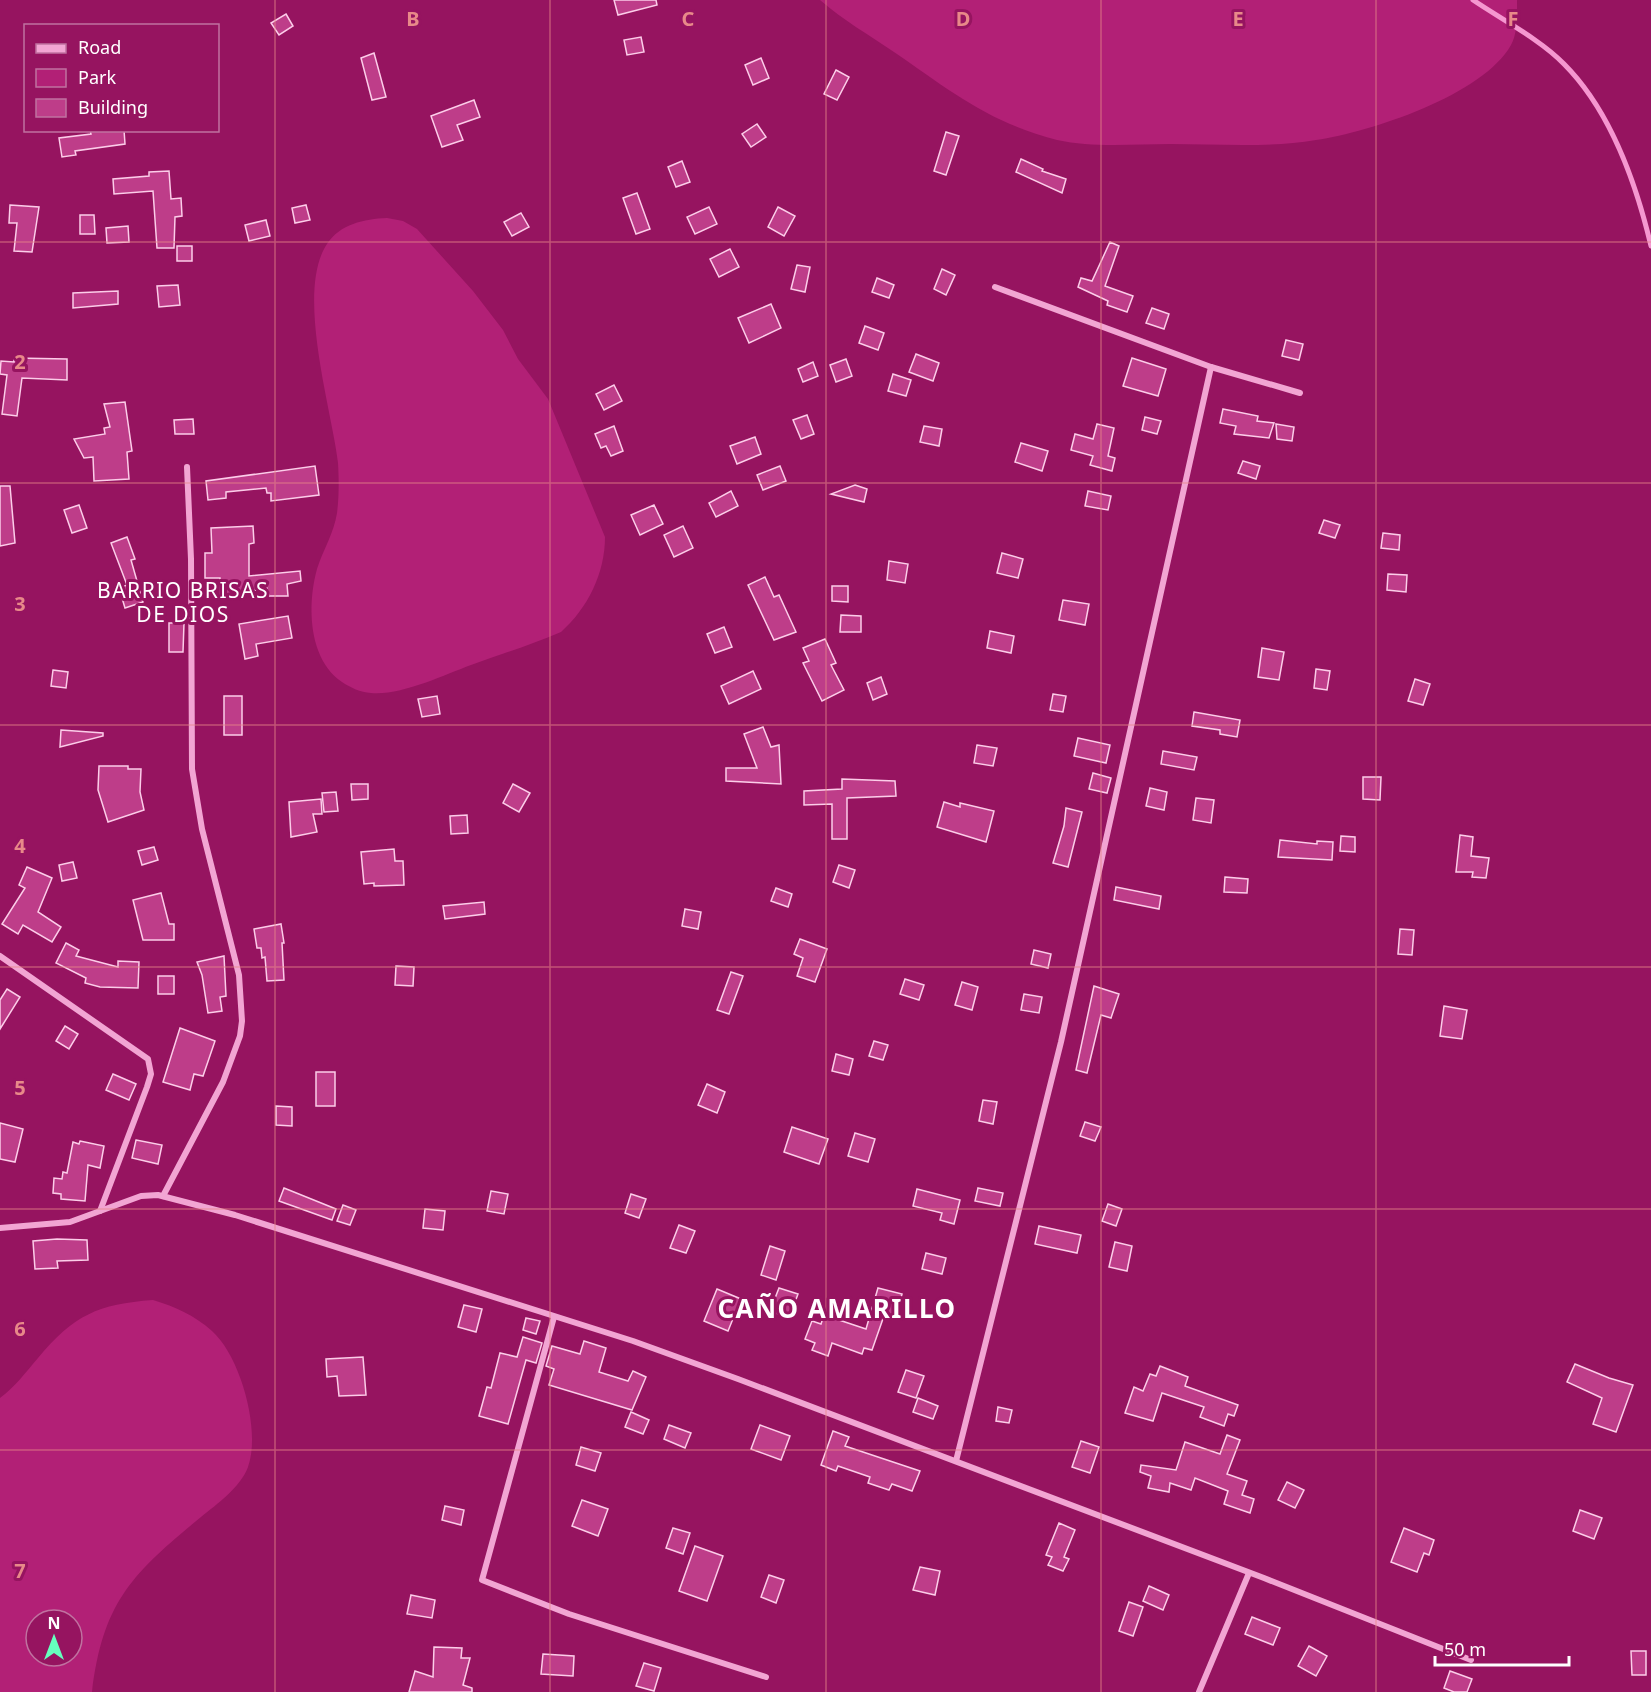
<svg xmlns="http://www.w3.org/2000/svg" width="1651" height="1692" font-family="'Noto Sans',sans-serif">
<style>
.green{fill:#b22076;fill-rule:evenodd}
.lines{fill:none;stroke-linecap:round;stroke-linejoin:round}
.stream{stroke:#f597d0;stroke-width:5}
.building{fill:#be3d89;stroke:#fccde9;stroke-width:1.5}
.minor{stroke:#f2a5d3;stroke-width:6}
.grid{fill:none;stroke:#e88989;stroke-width:1.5;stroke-opacity:0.55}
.labels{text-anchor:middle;stroke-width:6;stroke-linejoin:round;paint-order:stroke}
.neighbourhood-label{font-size:21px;letter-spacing:1.5px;fill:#fff;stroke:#961460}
.district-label{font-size:26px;font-weight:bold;letter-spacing:1.5px;fill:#fff;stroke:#961460}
.grid-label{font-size:20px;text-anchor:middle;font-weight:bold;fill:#e88989;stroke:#961460;stroke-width:6;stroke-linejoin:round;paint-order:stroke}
</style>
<rect width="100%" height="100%" fill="#961460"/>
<!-- green -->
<g class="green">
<path d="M820,0h697c0,13 1,33 -6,45 -28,50 -140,87 -195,95 -48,8 -98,4 -146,4 -36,0 -77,4 -113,-4 -67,-17 -108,-50 -163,-88 -25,-17 -51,-32 -74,-52z"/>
<path d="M387,218l16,3 14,8 56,62 30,39 15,29 30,40 57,138c0,36 -17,71 -44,95 -30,13 -60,22 -90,33 -27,10 -71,31 -100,28 -11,-1 -20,-5 -29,-11 -34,-23 -35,-77 -25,-113 6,-19 17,-36 20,-56 2,-15 2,-34 1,-50 -6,-53 -43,-171 -11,-219 13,-20 37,-25 60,-26z"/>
<path d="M153,1300c23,7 41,15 59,31 29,26 49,100 36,136 -8,21 -31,37 -47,50 -68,56 -98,84 -109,175h-92v-294c16,-12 25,-25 38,-40 36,-43 60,-54 115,-58zM36,1620h36v36h-36z"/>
</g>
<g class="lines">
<!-- stream -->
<path class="stream" d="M1473,0c28,19 68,40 91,64 47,47 72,119 87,182"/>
</g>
<!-- building -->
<g class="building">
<path d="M614,0h42l1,5 -39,10z"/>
<path d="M286,14l7,12 -14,9 -8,-12z"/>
<path d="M641,37l3,15 -17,3 -3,-15z"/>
<path d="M374,53l12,44 -14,3 -11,-42z"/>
<path d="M761,58l8,20 -16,7 -8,-20z"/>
<path d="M836,70l13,7 -12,23 -13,-6z"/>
<path d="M474,100l6,17 -23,8 6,15 -21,7 -11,-31z"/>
<path d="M757,124l9,13 -15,10 -9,-13z"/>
<path d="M90,130h34l1,14 -50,7 1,4 -14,2 -3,-19 32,-4z"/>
<path d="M946,132l13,4 -13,39 -12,-4z"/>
<path d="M1021,159l22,10 -1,2 24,8 -4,14 -46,-21z"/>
<path d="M682,161l8,21 -14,5 -8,-20z"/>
<path d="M169,171l2,28 10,-1 1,18 -7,1 -1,31h-17l-4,-57 -39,3 -1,-15 36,-3v-4z"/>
<path d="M637,193l13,36 -14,5 -13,-36z"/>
<path d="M10,205l29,2 -7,45 -18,-1 3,-28h-8z"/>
<path d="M306,205l4,15 -15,3 -3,-15z"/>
<path d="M709,207l8,17 -22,10 -8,-17z"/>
<path d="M778,207l17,9 -11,20 -16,-9z"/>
<path d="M521,213l8,14 -17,9 -8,-14z"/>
<path d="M80,215h14l1,19h-15z"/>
<path d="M266,220l4,16 -21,5 -4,-16z"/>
<path d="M128,226l1,16 -22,1 -1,-15z"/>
<path d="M1110,242l9,4 -14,40 28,10 -6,16 -20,-7 1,-4 -30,-14 3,-9 11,3z"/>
<rect x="177" y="246" width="15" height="15"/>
<path d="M730,249l9,18 -20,10 -9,-18z"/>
<path d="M797,265l13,2 -5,25 -14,-3z"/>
<path d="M942,269l13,6 -9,20 -12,-6z"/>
<path d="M877,278l17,7 -5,13 -17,-6z"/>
<path d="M178,285l2,20 -21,2 -2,-21z"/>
<path d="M118,291v13l-45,4v-15z"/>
<path d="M771,304l10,24 -32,15 -11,-25z"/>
<path d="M1152,308l17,6 -5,15 -18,-6z"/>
<path d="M865,326l19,7 -6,17 -19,-7z"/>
<path d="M1286,340l17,4 -4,16 -17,-4z"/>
<path d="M916,354l23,9 -6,18 -24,-9z"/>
<path d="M14,358l53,1v21l-45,-2 -5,38 -15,-2 5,-39 -7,-1 1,-13 13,1z"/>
<path d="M1132,358l34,11 -8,27 -35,-10z"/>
<path d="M846,359l6,17 -16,6 -6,-17z"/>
<path d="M813,362l5,14 -15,6 -5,-13z"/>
<path d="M893,374l18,6 -5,16 -18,-5z"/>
<path d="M614,385l8,16 -18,9 -8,-16z"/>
<path d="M125,402l7,49 -5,1 2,27 -35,2 -1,-24 -9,1 -10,-19 31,-5 -1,-6 6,-1 -6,-23z"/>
<path d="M1223,409l35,7 -1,5 17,2 -5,15 -35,-4 2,-8 -16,-3z"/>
<path d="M807,415l7,19 -13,5 -8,-19z"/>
<path d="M1145,417l16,4 -4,13 -15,-4z"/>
<path d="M193,419l1,15h-19l-1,-14z"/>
<path d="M1097,424l17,4 -6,28 7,2 -3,13 -22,-6 3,-9 -22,-6 4,-16 18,5z"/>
<path d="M1276,424l18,3 -2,14 -15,-2z"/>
<path d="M614,426l9,25 -12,5 -5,-10 -5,2 -6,-14z"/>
<path d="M924,426l18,3 -3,17 -19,-4z"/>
<path d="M755,437l6,17 -24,10 -7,-18z"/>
<path d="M1021,443l27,8 -6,20 -27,-9z"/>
<path d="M1243,461l17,5 -4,13 -18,-6z"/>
<path d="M315,466l4,29 -48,6v-8h-4l-1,-5 -40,4v6l-18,2 -2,-19z"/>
<path d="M780,466l6,15 -23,9 -6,-15z"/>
<path d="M855,485l12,4 -3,13 -33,-8z"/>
<path d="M0,486h10l5,57 -15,3z"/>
<path d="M731,491l7,15 -22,11 -7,-14z"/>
<path d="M1088,491l23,5 -3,14 -23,-4z"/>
<path d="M79,505l8,23 -15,5 -8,-23z"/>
<path d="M654,505l9,19 -23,11 -9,-20z"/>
<path d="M1324,520l16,5 -5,13 -16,-5z"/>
<path d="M253,526l1,17 -5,1v32l51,-5 1,10 -14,3 1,12h-19l-2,-8 -47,9v-19h-15v-25h7l-1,-25z"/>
<path d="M683,526l10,22 -19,9 -10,-22z"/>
<path d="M1383,533l17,2 -1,15 -18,-2z"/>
<path d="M127,537l8,22 -4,1 12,42 -18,6 -6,-20 8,-3 -16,-42z"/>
<path d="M1002,553l21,6 -5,19 -21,-5z"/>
<path d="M889,561l19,3 -3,19 -18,-3z"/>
<path d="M1388,574l19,1 -1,17 -19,-2z"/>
<path d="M765,577l9,20 5,-2 17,37 -22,8 -26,-55z"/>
<path d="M832,586h16v16l-16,-1z"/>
<path d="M1063,600l26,4 -4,21 -26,-5z"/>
<path d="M841,615l20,1v16h-21z"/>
<path d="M288,616l4,22 -36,6 2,12 -13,3 -6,-35z"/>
<path d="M169,623h15l-1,29h-14z"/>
<path d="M724,627l8,20 -17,6 -8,-19z"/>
<path d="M990,631l24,5 -3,17 -24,-5z"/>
<path d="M825,639l11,24 -5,2 13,25 -22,11 -19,-38 6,-2 -6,-13z"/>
<path d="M1262,648l22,4 -5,28 -21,-3z"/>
<path d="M1316,669l14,2 -3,19 -13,-2z"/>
<path d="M53,670l15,2 -2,16 -15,-2z"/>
<path d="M753,671l8,18 -32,15 -8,-18z"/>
<path d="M881,677l6,17 -14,6 -6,-17z"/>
<path d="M1415,679l15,5 -7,21 -15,-4z"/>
<path d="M1053,694l13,2 -3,16 -13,-2z"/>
<rect x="224" y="696" width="18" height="39"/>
<path d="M437,696l3,18 -18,3 -4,-18z"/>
<path d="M1194,712l46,8 -3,17 -17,-3v-4l-28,-4z"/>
<path d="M763,727l8,20 8,-2 2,39 -55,-3v-13h31l-13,-34z"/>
<path d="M61,730l42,3v3l-43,11z"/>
<path d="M1078,738l32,7 -4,18 -32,-7z"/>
<path d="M977,745l20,3 -4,18 -19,-3z"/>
<path d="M1163,751l34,6 -3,13 -33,-6z"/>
<path d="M99,766h29v3h13l-1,23 4,18 -36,12 -10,-32z"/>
<path d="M1093,773l18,5 -4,15 -18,-4z"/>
<path d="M1363,777h18l-1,23 -17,-1z"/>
<path d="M842,779l53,2 1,15 -49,2v41h-15v-35l-28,1v-14l38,-2z"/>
<path d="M351,784h17v15l-16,1z"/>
<path d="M513,784l17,9 -11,19 -16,-9z"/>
<path d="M1150,788l17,4 -3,18 -18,-4z"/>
<path d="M336,792l2,19 -14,1 -2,-19z"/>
<path d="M1196,798l18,2 -3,23 -18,-3z"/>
<path d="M321,799l1,15h-9l4,18 -26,5 -2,-35z"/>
<path d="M944,802l16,5v-4l34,8 -8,31 -49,-15z"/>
<path d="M1066,808l16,4 -14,55 -15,-4 11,-37z"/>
<path d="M467,815l1,18 -17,1 -1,-18z"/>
<path d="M1460,835l13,2 -2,19 18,2 -3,20 -14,-1 1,-5h-17z"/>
<path d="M1341,836l14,1v15l-15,-1z"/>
<path d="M1280,840l37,4v-3l16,1 -1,18 -54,-3z"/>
<path d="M154,847l4,13 -16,5 -4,-14z"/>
<path d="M394,849l1,12h8l1,24 -30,1v-3l-10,1 -3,-32z"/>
<path d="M73,862l4,16 -15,3 -3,-16z"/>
<path d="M839,865l16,5 -6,18 -16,-6z"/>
<path d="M27,867l25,11 -14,34 23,15 -9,15 -29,-17 -5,9 -16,-10 23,-36 -6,-3z"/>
<path d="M1225,877l23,2 -1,14 -23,-1z"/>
<path d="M1116,887l45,9 -2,13 -45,-9z"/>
<path d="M776,888l16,6 -4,13 -17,-6z"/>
<path d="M161,893l8,31h5v16h-31l-10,-40z"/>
<path d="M484,902l1,12 -40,5 -2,-13z"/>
<path d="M685,909l16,3 -3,17 -16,-3z"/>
<path d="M281,924l3,19h-2l2,37 -17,1 -2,-24 -3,1 -1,-10h-4l-3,-19z"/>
<path d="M1400,929l14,1 -2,25 -14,-1z"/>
<path d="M800,939l27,10 -12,33 -18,-6 6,-18 -9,-4z"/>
<path d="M66,943l13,7 -3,6 42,11v-6l21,1 -1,26 -38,-1 -15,-4 1,-5 -30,-15z"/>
<path d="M1034,950l17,4 -3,14 -17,-4z"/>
<path d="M224,956l2,40 -6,1 2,14 -14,2 -6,-38 -5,-13z"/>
<path d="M396,966l18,1 -1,19 -18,-1z"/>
<path d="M731,972l12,4 -14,38 -12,-4z"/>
<rect x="158" y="976" width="16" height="18"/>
<path d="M905,979l19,6 -5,15 -19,-6z"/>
<path d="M962,982l16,5 -6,23 -17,-5z"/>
<path d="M1094,986l25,8 -8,24 -10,-3 -14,58 -11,-3z"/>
<path d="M7,989l13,8 -20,32v-29z"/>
<path d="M1024,994l18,3 -3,16 -18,-3z"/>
<path d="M1444,1006l23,4 -5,29 -22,-3z"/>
<path d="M65,1026l13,8 -9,15 -13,-8z"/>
<path d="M180,1028l35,13 -12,35 -9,-2 -4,16 -27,-8z"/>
<path d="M874,1041l14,4 -5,15 -14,-4z"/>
<path d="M836,1054l17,5 -4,16 -17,-4z"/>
<rect x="316" y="1072" width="19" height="34"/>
<path d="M113,1074l23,10 -7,16 -23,-10z"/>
<path d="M707,1084l18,8 -8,21 -19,-8z"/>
<path d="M983,1100l14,2 -4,22 -14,-3z"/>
<path d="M276,1106l16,1v19l-16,-1z"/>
<path d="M1085,1122l16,5 -6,14 -15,-5z"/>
<path d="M0,1123l23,6 -8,33 -15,-3z"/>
<path d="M792,1127l36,12 -9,25 -35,-12z"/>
<path d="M855,1133l20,6 -7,23 -20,-6z"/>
<path d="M136,1140l26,5 -4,19 -26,-6z"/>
<path d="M80,1141l24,5 -4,22 -12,-3 -3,36 -24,-2v-5l-8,-1 1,-15 8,1 1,-7 4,1 6,-31 6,2z"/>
<path d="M284,1188l52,21 -4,11 -53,-19z"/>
<path d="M978,1188l25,5 -3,13 -25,-5z"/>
<path d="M917,1189l43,11 -6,24 -14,-4 2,-7 -29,-7z"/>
<path d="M491,1191l17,3 -4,20 -17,-3z"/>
<path d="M631,1194l15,5 -7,19 -14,-5z"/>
<path d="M1108,1204l14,5 -6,17 -14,-5z"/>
<path d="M343,1205l13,5 -6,15 -13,-4z"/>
<path d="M425,1209l20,2 -2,19 -20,-2z"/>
<path d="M679,1225l16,6 -9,22 -16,-5z"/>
<path d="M1039,1226l42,9 -4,18 -42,-9z"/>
<path d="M57,1239l30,1 1,20 -31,1 1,7 -23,1 -2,-28z"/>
<path d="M1115,1242l17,4 -5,25 -18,-4z"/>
<path d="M770,1246l15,5 -9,29 -15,-5z"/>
<path d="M926,1253l20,5 -4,16 -20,-5z"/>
<path d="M779,1288l19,6 -9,24 -19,-7z"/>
<path d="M878,1288l24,6 -6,22 -11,-3 -13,37 -8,-2 -2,6 -30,-11 -4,13 -16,-6 3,-7 -10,-4 7,-18 9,3 3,-9 42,14z"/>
<path d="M717,1289l24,10 -13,32 -24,-10z"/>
<path d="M464,1305l18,4 -6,23 -18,-5z"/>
<path d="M526,1318l14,3 -4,13 -13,-4z"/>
<path d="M523,1337l19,6 -6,20 -10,-3 -18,64 -29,-8 8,-29 4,1 9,-35 17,4z"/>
<path d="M584,1341l22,7 -7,24 29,9 5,-10 13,6 -14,33 -83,-25 5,-16 -8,-3 6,-20 28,8z"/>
<path d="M363,1357l3,38 -27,1 -2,-20 -10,1 -1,-18z"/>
<path d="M1575,1364l34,14 24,7 -17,47 -23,-8 9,-26 -35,-16z"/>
<path d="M1160,1366l28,11 -3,9 53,19 -4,11 -6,-2 -4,12 -24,-9 4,-10 -42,-14 -9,28 -28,-8 9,-26 9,4 7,-17 6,2z"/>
<path d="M906,1370l18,6 -8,22 -18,-6z"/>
<path d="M918,1398l20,8 -5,13 -20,-7z"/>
<path d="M998,1407l14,3 -3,13 -13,-2z"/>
<path d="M631,1412l18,8 -6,14 -18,-7z"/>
<path d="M669,1425l22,8 -6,15 -21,-9z"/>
<path d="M760,1425l30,11 -9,24 -30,-11z"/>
<path d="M833,1431l16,6 -4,9 75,25 -8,20 -20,-7 -3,6 -21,-7 2,-6 -32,-11 -2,5 -15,-6z"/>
<path d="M1227,1435l13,5 -13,34 20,7 -5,14 12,4 -4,14 -26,-9 4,-13 -33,-13 -4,12 -21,-7 -1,9 -21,-4 3,-12 -11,-4 1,-7 35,5 9,-28 35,12z"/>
<path d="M1081,1441l18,6 -9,26 -18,-6z"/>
<path d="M581,1447l20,6 -6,18 -19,-6z"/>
<path d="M1287,1482l17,8 -9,18 -17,-8z"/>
<path d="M582,1500l26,9 -10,27 -26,-10z"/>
<path d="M445,1506l19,4 -3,15 -19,-5z"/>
<path d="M1580,1510l22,8 -8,21 -21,-8z"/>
<path d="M1059,1523l16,7 -11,27 5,2 -6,12 -15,-6 4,-8 -6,-2z"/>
<path d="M673,1528l17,5 -7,21 -17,-6z"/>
<path d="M1404,1528l30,12 -5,15 -5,-2 -7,19 -26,-10z"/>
<path d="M695,1546l28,10 -16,45 -28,-10z"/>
<path d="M920,1567l20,4 -5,24 -22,-5z"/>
<path d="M769,1575l15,5 -8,23 -15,-6z"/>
<path d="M1149,1586l20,9 -6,15 -20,-9z"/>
<path d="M411,1595l24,5 -3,18 -25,-4z"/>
<path d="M1129,1602l14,5 -10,29 -14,-5z"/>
<path d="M1252,1617l28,11 -7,17 -28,-11z"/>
<path d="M1309,1646l18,10 -11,20 -18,-10z"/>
<path d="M434,1647l28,1 -1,10h9l-7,27 9,3v4h-63l6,-21 18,6z"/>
<path d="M1631,1651h15v24h-14z"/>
<path d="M543,1654l31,2 -1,20 -32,-2z"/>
<path d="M644,1663l17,5 -7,23 -18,-5z"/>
<path d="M1450,1671l22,8 -5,13h-13l-10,-4z"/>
</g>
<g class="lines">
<!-- minor -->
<g class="minor">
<path d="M995,287l216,80 89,26"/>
<path d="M0,956l148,103 3,15 -4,13 -47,124"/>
<path d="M163,1196l60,-114 17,-46 2,-15 -3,-46 -37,-146 -10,-60 -1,-210 -4,-92"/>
<path d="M0,1228l70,-6 71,-26 17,-1 77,20 398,126 105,38 526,199 207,82"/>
<path d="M554,1317l-72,263 87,34 197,63"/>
<path d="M956,1461l105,-419 150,-675"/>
<path d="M1199,1692l50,-119"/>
</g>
</g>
<!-- grid -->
<path class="grid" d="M275,0v1692M550,0v1692M826,0v1692M1101,0v1692M1376,0v1692M0,242h1651M0,483h1651M0,725h1651M0,967h1651M0,1209h1651M0,1450h1651"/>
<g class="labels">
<!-- neighbourhood labels -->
<g class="neighbourhood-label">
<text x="183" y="598">BARRIO BRISAS<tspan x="183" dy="24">DE DIOS</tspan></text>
</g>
<!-- district labels -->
<g class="district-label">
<text x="837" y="1318">CAÑO AMARILLO</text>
</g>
</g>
<g class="grid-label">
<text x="413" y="26">B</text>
<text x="688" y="26">C</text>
<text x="963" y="26">D</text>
<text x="1238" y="26">E</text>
<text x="1513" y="26">F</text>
<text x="20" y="369">2</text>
<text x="20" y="611">3</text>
<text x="20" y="853">4</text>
<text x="20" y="1095">5</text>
<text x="20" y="1336">6</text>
<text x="20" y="1578">7</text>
</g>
<!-- legend -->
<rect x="24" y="24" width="195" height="108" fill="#961460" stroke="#c072a0" stroke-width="1.5"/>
<rect x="36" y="44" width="30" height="9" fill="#f2a5d3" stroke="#c072a0" stroke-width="1.5"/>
<text x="78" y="54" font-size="18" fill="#ffffff">Road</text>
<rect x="36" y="69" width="30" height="18" fill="#b22076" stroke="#c072a0" stroke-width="1.5"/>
<text x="78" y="84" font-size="18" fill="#ffffff">Park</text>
<rect x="36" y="99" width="30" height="18" fill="#be3d89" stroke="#c072a0" stroke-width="1.5"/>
<text x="78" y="114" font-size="18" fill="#ffffff">Building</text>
<!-- north arrow -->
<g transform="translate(54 1638)"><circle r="28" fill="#961460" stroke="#c072a0" stroke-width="1.5"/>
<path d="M0-4.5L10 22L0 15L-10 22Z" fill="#66ffbd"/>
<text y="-9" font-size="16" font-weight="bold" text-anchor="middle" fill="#ffffff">N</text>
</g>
<!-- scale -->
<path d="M1435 1656v9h134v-9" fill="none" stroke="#ffffff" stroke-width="3"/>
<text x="1444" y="1656" font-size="18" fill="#ffffff" stroke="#961460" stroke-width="4.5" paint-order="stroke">50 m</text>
</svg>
